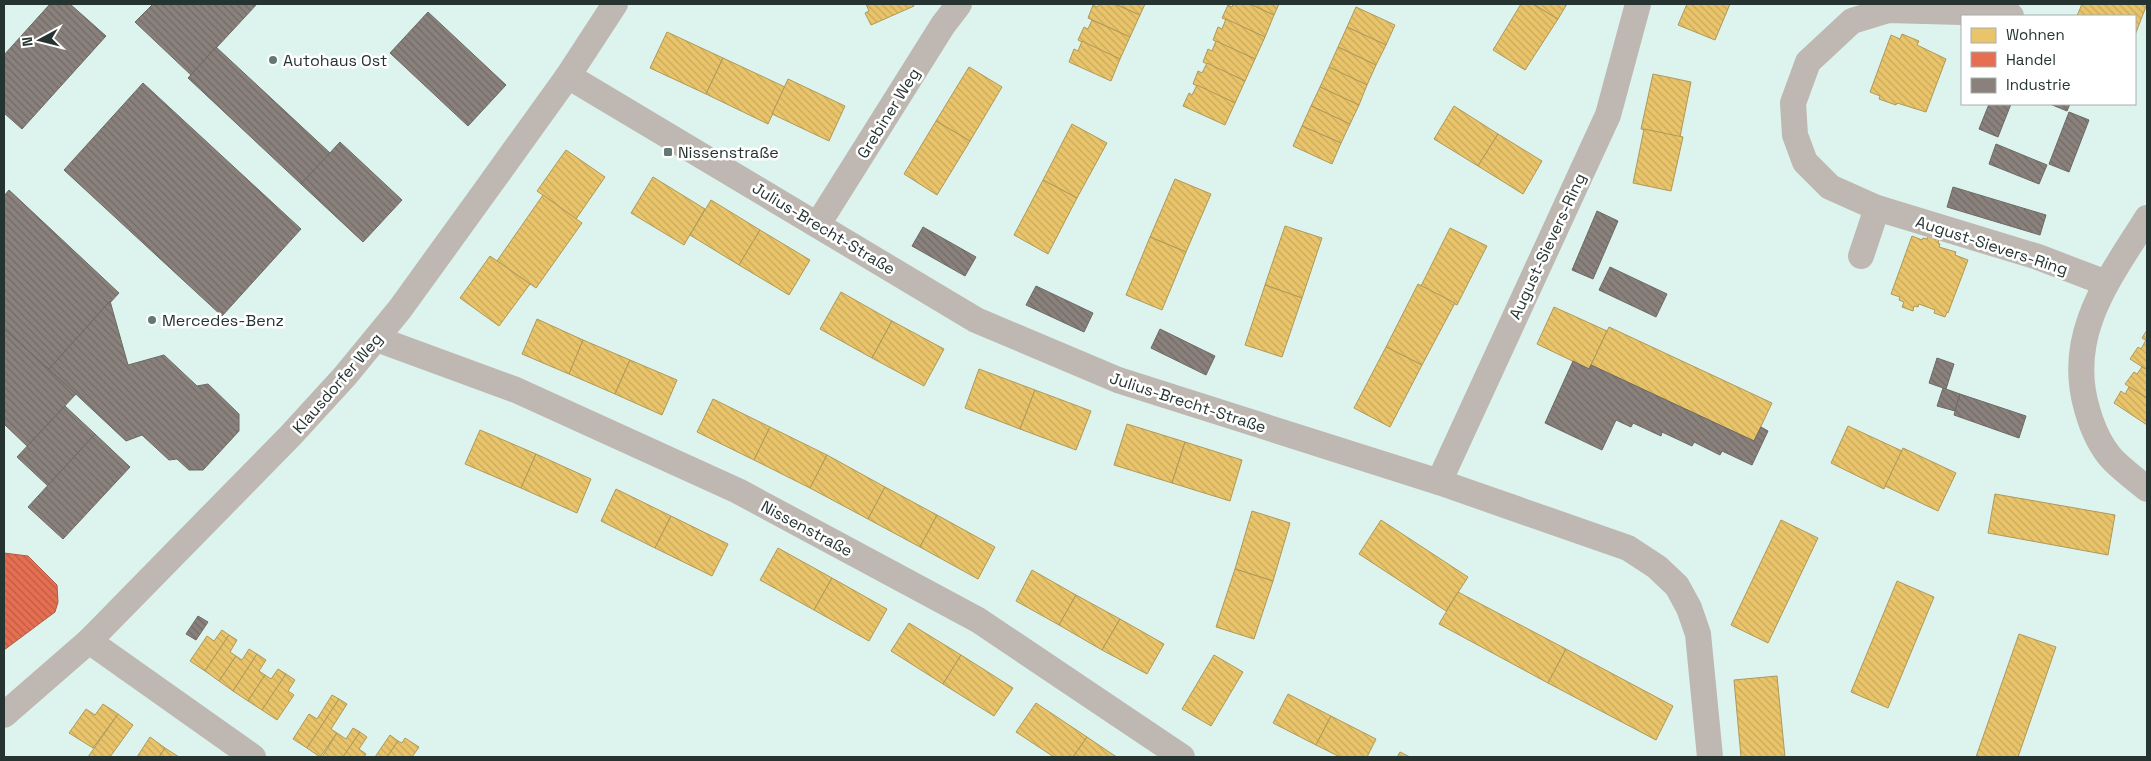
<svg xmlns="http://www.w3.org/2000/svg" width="2151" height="761" font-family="'Space Grotesk',sans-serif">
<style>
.homes{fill:url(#homes-back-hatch);stroke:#ae9959}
.shops{fill:url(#shops-back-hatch);stroke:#ad5d47}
.industry{fill:url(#industry-back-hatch);stroke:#6c6a66}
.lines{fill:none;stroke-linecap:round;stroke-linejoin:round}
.minor{stroke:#beb7b2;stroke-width:26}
.poi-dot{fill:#657773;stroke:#fff;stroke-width:2}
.labels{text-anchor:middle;stroke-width:5;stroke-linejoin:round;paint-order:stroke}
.poi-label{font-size:16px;fill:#253431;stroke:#fff;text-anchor:start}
.street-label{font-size:16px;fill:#253431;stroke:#fff}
</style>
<defs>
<pattern id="homes-back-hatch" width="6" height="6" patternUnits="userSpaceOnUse" patternTransform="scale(1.25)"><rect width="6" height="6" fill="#e9c46a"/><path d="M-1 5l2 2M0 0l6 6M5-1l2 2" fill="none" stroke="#c8a95c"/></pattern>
<pattern id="shops-back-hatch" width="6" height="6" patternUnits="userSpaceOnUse" patternTransform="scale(1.25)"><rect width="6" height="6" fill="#e76f51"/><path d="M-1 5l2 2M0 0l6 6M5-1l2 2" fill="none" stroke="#bb5c44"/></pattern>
<pattern id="industry-back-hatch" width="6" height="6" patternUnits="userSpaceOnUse" patternTransform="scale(1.25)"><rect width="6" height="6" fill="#8a817c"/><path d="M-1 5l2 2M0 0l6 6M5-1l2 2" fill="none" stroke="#716a66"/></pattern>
</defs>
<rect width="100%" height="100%" fill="#ddf3ed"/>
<!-- homes -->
<g class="homes">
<path d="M866,4h47l1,2 -43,19 -6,-12 4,-2z"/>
<path d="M1099,4h16l25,11 -10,22 -42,-19 5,-13 4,2z"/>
<path d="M1115,4h30l-5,11z"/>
<path d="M1233,4h17l24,11 -9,22 -43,-19 6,-13 4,2z"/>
<path d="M1250,4h29l-5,11z"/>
<path d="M1521,4h12l25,15 -33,51 -32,-20z"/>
<path d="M1533,4h34l-9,15z"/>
<path d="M1687,4h43l-15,36 -37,-15z"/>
<path d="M2082,4h65l-12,31v-19h-58z"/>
<path d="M1356,7l39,18 -9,20 -39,-18z"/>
<path d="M1226,19l39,18 -10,22 -42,-19 5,-13 4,2z"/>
<path d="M1092,20l38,17 -10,22 -42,-19 6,-13 4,2z"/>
<path d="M1347,27l39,18 -10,20 -38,-18z"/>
<path d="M667,32l56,26 -17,36 -56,-26z"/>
<path d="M1902,34l17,7 -2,4 29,14 -20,53 -29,-9 -1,2 -17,-6 1,-3 -10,-4 21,-57 9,4z"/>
<path d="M1082,41l38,18 -9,22 -42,-19 5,-13 4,2z"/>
<path d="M1216,41l39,18 -10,22 -42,-19 5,-13 4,2z"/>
<path d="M1338,47l38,18 -9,20 -38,-18z"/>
<path d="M723,58l62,29 -17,37 -62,-30z"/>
<path d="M1207,63l38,18 -10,22 -42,-19 5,-13 4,2z"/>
<path d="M969,67l33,20 -32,54 -34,-20z"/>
<path d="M1329,67l38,18 -8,20 -39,-18z"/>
<path d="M1653,74l38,8 -11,55 -39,-8z"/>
<path d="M788,79l57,27 -16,35 -57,-27z"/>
<path d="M1197,85l38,18 -10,22 -42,-19 6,-13 3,2z"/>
<path d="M1320,87l39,18 -9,19 -39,-18z"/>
<path d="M1311,106l39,18 -9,19 -39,-17z"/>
<path d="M1454,106l44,28 -20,32 -44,-27z"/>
<path d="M936,121l34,20 -33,54 -33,-21z"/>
<path d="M1072,124l35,19 -30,55 -34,-18z"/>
<path d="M1302,126l39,17 -9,21 -39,-18z"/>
<path d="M1644,129l39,8 -12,54 -38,-8z"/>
<path d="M1498,134l44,27 -19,33 -45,-28z"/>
<path d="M566,150l39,27 -29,42 -39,-28z"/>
<path d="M653,177l52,32 -21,36 -53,-32z"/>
<path d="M1175,179l36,15 -25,58 -36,-15z"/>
<path d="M1043,180l34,18 -29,56 -34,-19z"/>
<path d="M543,195l39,28 -46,65 -39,-27z"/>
<path d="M711,200l49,30 -21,35 -49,-30z"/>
<path d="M1285,226l37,12 -20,60 -37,-13z"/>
<path d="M1450,228l37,18 -30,59 -36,-19z"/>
<path d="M760,230l50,30 -21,35 -50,-30z"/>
<path d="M1931,230l10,4 -3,9 2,1 -1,3 17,5 -1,3 13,5 -20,53 -1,-1 -2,5 -11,-4 1,-3 -16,-6 -1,3 -4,-1 -1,5 -11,-4 2,-5 -5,-2 1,-3 -9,-3 21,-58 10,4 1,-2 4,1z"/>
<path d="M1150,237l36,15 -24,58 -36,-15z"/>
<path d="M490,256l40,28 -31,42 -39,-28z"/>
<path d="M1418,284l37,19 -33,62 -36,-18z"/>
<path d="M1265,285l37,13 -20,59 -37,-12z"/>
<path d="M841,292l51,29 -20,37 -52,-29z"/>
<path d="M1554,307l53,24 -18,38 -52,-25z"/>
<path d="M537,319l46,21 -14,34 -47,-20z"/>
<path d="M892,321l52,28 -20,37 -52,-28z"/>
<path d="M1609,327l163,76 -18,38 -163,-76z"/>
<path d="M2147,330v11l-5,-3z"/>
<path d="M583,340l47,20 -15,34 -46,-20z"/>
<path d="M2146,340l1,1v29l-17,-11 8,-12 3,2z"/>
<path d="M1386,347l36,18 -32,62 -36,-19z"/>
<path d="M630,360l47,20 -15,35 -47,-21z"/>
<path d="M2142,367l5,3v28l-22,-14 9,-12 3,2z"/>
<path d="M979,369l56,21 -15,39 -55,-21z"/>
<path d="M2129,387l18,11v27l-33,-22 7,-12 4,3z"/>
<path d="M1035,390l56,21 -15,39 -56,-21z"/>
<path d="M713,399l57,28 -16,33 -57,-28z"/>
<path d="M1127,424l58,18 -13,41 -58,-18z"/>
<path d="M1848,426l54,25 -18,38 -53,-26z"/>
<path d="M770,427l57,28 -17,33 -56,-28z"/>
<path d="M480,430l56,24 -15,34 -56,-24z"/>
<path d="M1185,442l57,18 -12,41 -58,-18z"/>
<path d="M1903,448l53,25 -18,38 -53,-25z"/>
<path d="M536,454l55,25 -14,34 -56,-25z"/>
<path d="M827,455l58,32 -17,32 -58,-31z"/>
<path d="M885,487l52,28 -17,32 -52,-28z"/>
<path d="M616,489l55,27 -16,32 -54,-27z"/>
<path d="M1995,494l120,21 -7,40 -120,-22z"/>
<path d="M1252,511l38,12 -17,58 -38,-12z"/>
<path d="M937,515l58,32 -17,32 -58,-32z"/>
<path d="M671,516l57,28 -16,32 -57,-28z"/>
<path d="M1381,520l87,57 -22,34 -87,-57z"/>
<path d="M1781,520l37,18 -50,105 -37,-18z"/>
<path d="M778,548l54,30 -18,32 -54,-30z"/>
<path d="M1235,569l38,12 -19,58 -38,-12z"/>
<path d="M1032,570l44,25 -17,30 -43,-24z"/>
<path d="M832,578l55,31 -18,32 -55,-31z"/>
<path d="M1897,581l37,16 -46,111 -37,-16z"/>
<path d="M1458,592l108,57 -18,34 -109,-59z"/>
<path d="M1076,595l44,24 -18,31 -43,-25z"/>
<path d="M1120,619l44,25 -17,30 -45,-24z"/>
<path d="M909,623l52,32 -18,29 -52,-33z"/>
<path d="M222,630l7,5 -24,36 -15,-10 17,-25 7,5z"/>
<path d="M2019,634l37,13 -38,110h-42z"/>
<path d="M229,635l8,5 -7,12 6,4 -17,25 -14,-10z"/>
<path d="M249,649l8,5 -24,37 -14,-10 17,-25 6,4z"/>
<path d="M1566,649l107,57 -17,34 -108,-57z"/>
<path d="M257,654l9,6 -7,11 6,4 -17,26 -15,-10z"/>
<path d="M961,655l52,33 -19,28 -51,-32z"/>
<path d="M1214,655l29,17 -32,54 -29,-17z"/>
<path d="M278,669l8,5 -24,36 -14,-9 17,-26 6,4z"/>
<path d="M286,674l9,6 -7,11 6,4 -17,25 -15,-10z"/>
<path d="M1777,676l8,81h-44l-7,-77z"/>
<path d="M1288,694l43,22 -15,29 -43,-22z"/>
<path d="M332,695l7,4 -32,49 -14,-9 16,-25 8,5z"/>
<path d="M339,699l8,5 -16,25 6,4 -17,24 -13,-9z"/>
<path d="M1036,703l51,34 -14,20h-19l-38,-25z"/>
<path d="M103,704l15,10 -25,34 -24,-15 17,-24 9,6z"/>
<path d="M118,714l15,11 -23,32h-22z"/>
<path d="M1331,716l45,23 -9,18h-27l-24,-12z"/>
<path d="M353,728l7,4 -17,25h-21l15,-24 9,6z"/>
<path d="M360,732l7,5 -8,12 7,5 -2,3h-21z"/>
<path d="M390,735l8,6 -11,16h-12z"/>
<path d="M150,737l15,11 -6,9h-22z"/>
<path d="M1087,737l25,17 5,3h-44z"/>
<path d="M405,738l14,9 -7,10h-25l11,-16 4,2z"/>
<path d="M165,748l14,9h-20z"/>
<path d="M1400,752l10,5h-13z"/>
</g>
<!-- shops -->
<path class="shops" d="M4,553l24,3 29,29 1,17 -3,10 -51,38z"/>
<!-- industry -->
<g class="industry">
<path d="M50,4h20l36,32 -84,93 -18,-16v-58z"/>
<path d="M153,4h104l-66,71 -56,-53z"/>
<path d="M428,12l78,73 -38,41 -78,-73z"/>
<path d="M216,47l114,106 -29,31 -113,-106z"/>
<path d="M143,83l158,146 -79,87 -158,-146z"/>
<path d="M1989,104h22l-13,33 -19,-8z"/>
<path d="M2050,104h20l-3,7z"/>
<path d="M2069,112l20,8 -20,52 -20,-8z"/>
<path d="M340,142l62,58 -39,42 -62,-58z"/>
<path d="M1996,144l51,21 -8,19 -50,-20z"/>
<path d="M1953,187l93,28 -6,20 -93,-28z"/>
<path d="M9,190l110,103 -70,76 -45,-40v-133z"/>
<path d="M1597,211l21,10 -25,58 -21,-9z"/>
<path d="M923,227l53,30 -11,19 -53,-30z"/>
<path d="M1610,267l57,27 -11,23 -57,-27z"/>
<path d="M1036,286l57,27 -9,19 -58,-27z"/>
<path d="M110,301l18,64 36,-10 33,31 11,-2 31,30v17l-36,39h-14l-12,-11 -8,1 -27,-25 -16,6 -77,-72z"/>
<path d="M4,329l72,65 -49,52 -23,-22z"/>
<path d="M1160,329l55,27 -9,19 -55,-27z"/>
<path d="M1937,358l17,6 -8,25 -17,-6z"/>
<path d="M1573,361l16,8 2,-4 163,76 7,-14 7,4 -16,34 -30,-14 -2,4 -26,-13 -2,4 -30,-14 -1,4 -28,-13 -2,4 -15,-7 -14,30 -57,-27z"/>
<path d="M1943,388l17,6 -5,17 -18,-5z"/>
<path d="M1960,394l66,22 -7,22 -65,-23z"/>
<path d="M65,406l30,28 -47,52 -31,-29z"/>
<path d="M95,434l35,33 -67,72 -35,-32z"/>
<path d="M198,616l10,6 -12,18 -10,-6z"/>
</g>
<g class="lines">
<!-- minor -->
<g class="minor">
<path d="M2011,16l-13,-3 -110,-3 -36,11 -44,41 -15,41 2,32 10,27 25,25 47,21 161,49 68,26"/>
<path d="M568,76l408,244 142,60 321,102 189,66 29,19 20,19 12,22 9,26 12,123"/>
<path d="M2147,218c-38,61 -82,116 -60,191 5,18 13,37 26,51 10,10 23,20 34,29"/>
<path d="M818,224l125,-199 16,-21"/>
<path d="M1861,256l16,-48"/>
<path d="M377,339l139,51 222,101 240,129 204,137"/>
<path d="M1439,482l169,-367 30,-111"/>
<path d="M89,641l164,116"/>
<path d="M4,715l85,-74 202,-206 54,-59 55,-67 86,-119 82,-114 47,-72"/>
</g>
</g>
<!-- markers -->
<g class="poi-dot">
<circle cx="273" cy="60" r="5"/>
<rect x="663" y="147" width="10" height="10" rx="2.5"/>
<circle cx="152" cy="320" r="5"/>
</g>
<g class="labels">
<!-- poi labels -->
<g class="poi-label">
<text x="283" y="66">Autohaus Ost</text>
<text x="678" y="158">Nissenstraße</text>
<text x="162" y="326">Mercedes-Benz</text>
</g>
<!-- street labels -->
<g class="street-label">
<text transform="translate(888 113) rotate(-58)" y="6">Grebiner Weg</text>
<text transform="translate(824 228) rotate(31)" y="6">Julius-Brecht-Straße</text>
<text transform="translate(1992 245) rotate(18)" y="6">August-Sievers-Ring</text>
<text transform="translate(1547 246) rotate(-65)" y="6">August-Sievers-Ring</text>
<text transform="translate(337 383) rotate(-49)" y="6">Klausdorfer Weg</text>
<text transform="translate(1188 402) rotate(18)" y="6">Julius-Brecht-Straße</text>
<text transform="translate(807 528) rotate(28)" y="6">Nissenstraße</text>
</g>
</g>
<!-- border -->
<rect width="2151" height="761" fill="none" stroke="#253431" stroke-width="10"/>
<!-- legend -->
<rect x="1961" y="15" width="175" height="90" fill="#ffffff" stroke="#a8aead"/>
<rect x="1971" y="28" width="25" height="15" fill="#e9c46a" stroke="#a8aead"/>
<text x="2006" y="40" font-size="15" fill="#253431">Wohnen</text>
<rect x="1971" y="52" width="25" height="15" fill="#e76f51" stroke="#a8aead"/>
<text x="2006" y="65" font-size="15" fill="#253431">Handel</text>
<rect x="1971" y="78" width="25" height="15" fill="#8a817c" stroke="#a8aead"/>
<text x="2006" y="90" font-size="15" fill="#253431">Industrie</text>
<!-- north arrow -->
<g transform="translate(40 40) rotate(263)" stroke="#ffffff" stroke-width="4" paint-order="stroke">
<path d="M0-4L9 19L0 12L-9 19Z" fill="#253431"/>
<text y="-8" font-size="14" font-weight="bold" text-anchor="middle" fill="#253431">N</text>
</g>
</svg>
